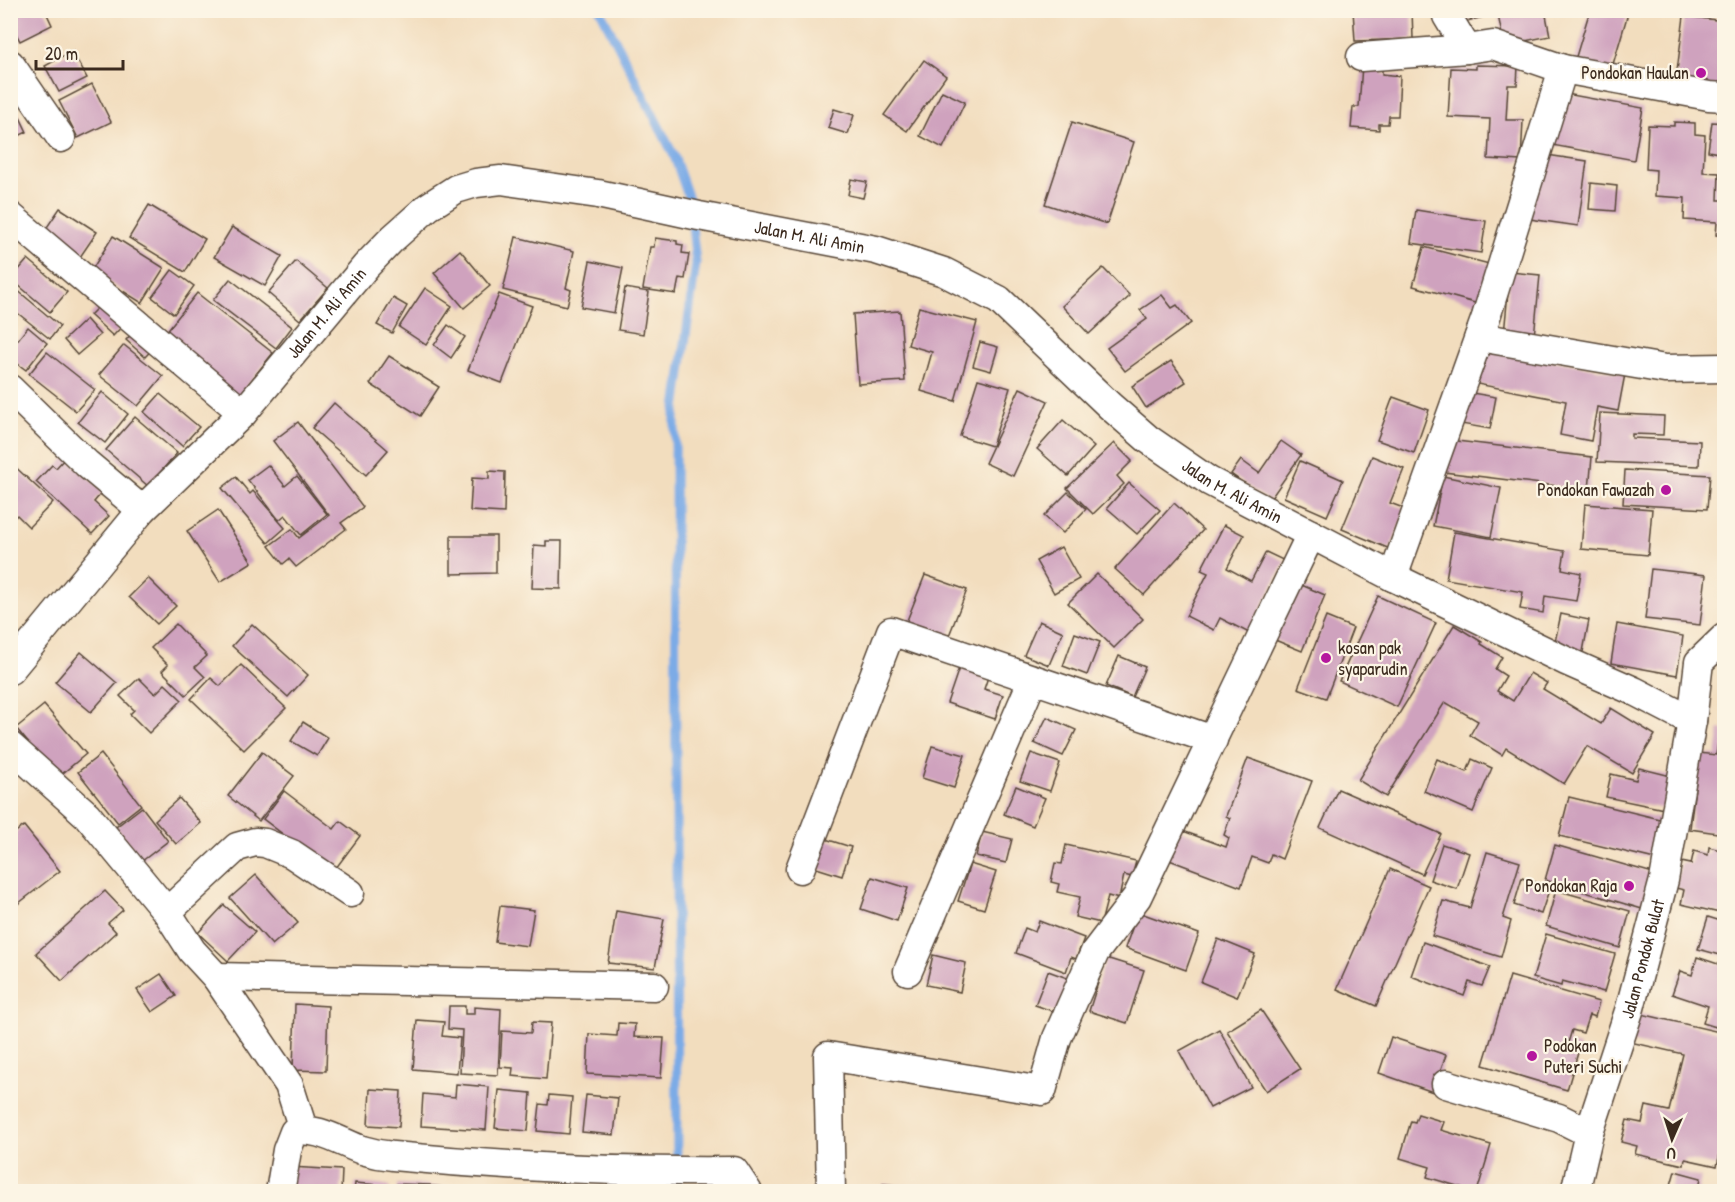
<svg xmlns="http://www.w3.org/2000/svg" width="1735" height="1202" font-family="'Patrick Hand',sans-serif">
<style>
.lines{fill:none;stroke-linecap:round;stroke-linejoin:round}
.stream{stroke:#7cabe6;stroke-width:9}
.building{fill:#cfa2be}
.street-casing{stroke:#564536;stroke-width:31}
.street{stroke:#fff;stroke-width:28}
.poi-dot{fill:#b5179e;stroke:#fcf5e5;stroke-width:2}
.labels{text-anchor:middle;stroke-width:4.5;stroke-linejoin:round;paint-order:stroke}
.poi-label{font-size:18px;fill:#3b2a1e;stroke:#fcf5e5;text-anchor:end}
.street-label{font-size:18px;fill:#3b2a1e;stroke:#fcf5e5}
</style>
<rect width="100%" height="100%" fill="#fcf5e5"/>
<filter id="ink" filterUnits="userSpaceOnUse"><feTurbulence type="fractalNoise" baseFrequency=".0167" numOctaves="2"/><feDisplacementMap in="SourceGraphic" scale="12" xChannelSelector="R" yChannelSelector="G"/><feConvolveMatrix kernelMatrix="1 2 1 2 8 2 1 2 1" color-interpolation-filters="sRGB"/></filter>
<filter id="wash" filterUnits="userSpaceOnUse"><feTurbulence type="fractalNoise" baseFrequency=".008" numOctaves="4" result="noise"/><feDisplacementMap in="SourceGraphic" scale="24" xChannelSelector="R" yChannelSelector="G"/><feGaussianBlur stdDeviation="1.35" result="paint"/><feColorMatrix in="noise" values="0 0 0 0 0 0 0 0 0 0 0 0 0 0 0 0 0 1.4 0 .05"/><feComposite in="paint" operator="in"/></filter>
<g filter="url(#wash)">
<rect width="100%" height="100%" fill="#f2ddbe"/>
<g class="lines">
<!-- stream -->
<path class="stream" d="M600,10l74,146 15,43 7,64 -21,153 2,776"/>
</g>
<g id="blocks">
<!-- building -->
<g class="building">
<path d="M10,10h35l7,15 -32,16 -10,-19z"/>
<path d="M1353,10h59l1,29 -58,2z"/>
<path d="M1455,10h28l1,7 -26,6z"/>
<path d="M1497,10h48l5,26 -46,9z"/>
<path d="M1590,10h39l-18,61 -36,-11z"/>
<path d="M1684,16l40,5v72l-49,-6z"/>
<path d="M72,51l15,27 -28,14 -14,-26z"/>
<path d="M924,60l22,16 -39,55 -23,-16z"/>
<path d="M1362,65l20,2v7l18,2 -2,40h-9l-1,8h-9v6l-28,-2 2,-21h6z"/>
<path d="M1476,65l42,1 -1,19h-9l-2,35h17l-2,41 -33,-2 2,-40 -42,-2 3,-49 25,1z"/>
<path d="M92,84l19,38 -33,16 -19,-37z"/>
<path d="M942,91l23,11 -22,46 -23,-12z"/>
<path d="M1561,93l82,15 -9,52 -82,-15z"/>
<path d="M834,109l20,6 -6,19 -20,-6z"/>
<path d="M17,111l10,21 -17,8v-26z"/>
<path d="M1072,122l62,20 -27,82 -62,-20z"/>
<path d="M1674,122l21,1v11l10,1 -2,37 16,1 -1,27h6v36l-8,-1 1,-13 -33,-2 1,-22 -30,-2 1,-26 -10,-1 2,-44 26,1z"/>
<path d="M1712,122l12,1v31l-16,-3z"/>
<path d="M1540,154l47,7 -9,65 -48,-7z"/>
<path d="M851,179l16,3 -4,16 -15,-3z"/>
<path d="M1591,183l26,3 -2,25 -26,-2z"/>
<path d="M149,205l56,34 -20,33 -56,-34z"/>
<path d="M60,208l37,24 -19,28 -37,-24z"/>
<path d="M1416,210l70,11 -5,32 -70,-10z"/>
<path d="M232,227l50,29 -17,30 -51,-29z"/>
<path d="M113,236l51,32 -22,35 -51,-32z"/>
<path d="M516,237l58,14 -8,37 5,2 -4,16 -64,-16z"/>
<path d="M655,238l22,3v3l6,1 -1,8 7,1 -4,25 -6,-1 -3,16 -33,-5 7,-42h4z"/>
<path d="M1424,247l73,19 -11,40 -73,-20z"/>
<path d="M460,250l30,36 -26,22 -30,-35z"/>
<path d="M28,259l39,33 -17,20 -39,-33z"/>
<path d="M296,261l32,27 -28,32 -32,-27z"/>
<path d="M590,261l33,7 -9,45 -33,-6z"/>
<path d="M1103,268l27,28 -41,38 -27,-28z"/>
<path d="M172,270l22,16 -20,28 -22,-17z"/>
<path d="M1510,272l30,3 -6,62 -30,-3z"/>
<path d="M230,279l62,48 -16,21 -63,-48z"/>
<path d="M10,284l50,42 -10,13 -40,-32z"/>
<path d="M425,288l27,18 -26,39 -27,-18z"/>
<path d="M625,288l24,4 -6,42 -25,-4z"/>
<path d="M197,293l76,60 -36,45 -75,-61z"/>
<path d="M499,294l33,12 -30,77 -34,-13z"/>
<path d="M1162,295l10,13 5,-3 14,18 -66,48 -18,-23 40,-29 -7,-9z"/>
<path d="M393,298l14,8 -15,27 -15,-8z"/>
<path d="M106,299l22,21 -15,16 -23,-21z"/>
<path d="M919,307l58,15 -22,79 -34,-10 11,-39 -24,-7z"/>
<path d="M900,311l5,70 -47,3 -5,-70z"/>
<path d="M86,319l14,16 -23,20 -13,-15z"/>
<path d="M448,325l17,12 -14,21 -17,-13z"/>
<path d="M28,327l19,16 -21,27 -16,-12v-9z"/>
<path d="M138,327l19,17 -12,13 -19,-17z"/>
<path d="M980,342l18,5 -7,24 -18,-5z"/>
<path d="M124,345l39,31 -25,30 -39,-31z"/>
<path d="M1479,347l146,27 -7,37 -21,-4 -6,34 -31,-6 6,-34 -94,-18z"/>
<path d="M47,352l48,38 -19,21 -47,-37z"/>
<path d="M389,356l50,31 -19,29 -50,-32z"/>
<path d="M1171,361l15,21 -40,26 -14,-22z"/>
<path d="M978,379l32,9 -18,58 -32,-10z"/>
<path d="M1020,388l28,13 -35,75 -28,-13z"/>
<path d="M102,392l26,22 -23,29 -27,-21z"/>
<path d="M1466,392l30,5 -6,32 -29,-5z"/>
<path d="M160,394l39,33 -17,19 -38,-34z"/>
<path d="M1393,397l36,13 -15,43 -37,-13z"/>
<path d="M334,403l54,47 -22,25 -54,-47z"/>
<path d="M1600,413l64,3 -1,19 -31,-1v4l68,3 -1,25 -102,-4z"/>
<path d="M135,417l42,36 -29,33 -42,-36z"/>
<path d="M1063,420l31,27 -26,29 -31,-27z"/>
<path d="M298,422l65,85 -22,16 5,6 -50,38 -7,-8 -6,5 -14,-18 23,-17 7,9 30,-23 -56,-74z"/>
<path d="M1448,440l144,17 -3,33 -145,-18z"/>
<path d="M1281,441l20,14 -32,46 -38,-27 10,-14 18,13z"/>
<path d="M1114,443l18,18 -15,15 7,8 -31,30 -26,-26z"/>
<path d="M1372,456l32,13 -14,34 16,6 -16,40 -48,-20z"/>
<path d="M66,457l37,34 -9,11 15,14 -17,18 -56,-52 16,-17 4,3z"/>
<path d="M1300,461l43,19 -16,36 -43,-19z"/>
<path d="M10,462l43,40 -24,25 -12,-12 -7,7z"/>
<path d="M268,465l17,21 12,-10 30,38 -26,21 -16,-20 -6,5 -31,-40z"/>
<path d="M1625,470l85,5 -3,34 -84,-5z"/>
<path d="M489,471l16,1 -1,41 -34,-2 2,-33 17,1z"/>
<path d="M1443,476l58,12 -10,49 -58,-11z"/>
<path d="M236,477l14,17 3,-3 32,37 -17,15 -46,-55z"/>
<path d="M1129,483l31,27 -23,24 -30,-26z"/>
<path d="M1068,492l18,17 -23,24 -19,-17z"/>
<path d="M1174,503l29,27 -59,65 -29,-26z"/>
<path d="M1585,504l67,5 -4,46 -67,-6z"/>
<path d="M218,510l34,52 -32,20 -33,-51z"/>
<path d="M1224,525l20,10 -17,33 24,13 15,-29 19,9 -36,72 -29,-15 -6,12 -28,-14 22,-43 -7,-3z"/>
<path d="M1454,532l111,19 -3,18 19,4 -5,28 -31,-5 -2,17 -23,-4 3,-17 -77,-13z"/>
<path d="M451,536h45v37l-45,1z"/>
<path d="M546,541h16l-1,48 -29,-1 2,-43 12,1z"/>
<path d="M1061,547l18,32 -25,14 -18,-32z"/>
<path d="M1651,569l55,6 -6,50 -55,-6z"/>
<path d="M1097,574l46,45 -29,29 -46,-45z"/>
<path d="M925,575l42,15 -19,48 -42,-15z"/>
<path d="M148,578l28,28 -19,18 -28,-27z"/>
<path d="M1299,584l26,11 -23,56 -27,-11z"/>
<path d="M1378,596l58,27 -39,84 -58,-26z"/>
<path d="M1561,614l28,6 -7,37 -29,-6z"/>
<path d="M1326,617l27,11 -27,70 -28,-10z"/>
<path d="M1039,621l24,11 -14,33 -25,-10z"/>
<path d="M176,624l31,32 -12,11 10,10 -19,18 -24,-24 6,-6 -17,-17z"/>
<path d="M252,624l56,51 -20,22 -56,-51z"/>
<path d="M1617,624l66,12 -6,39 -66,-12z"/>
<path d="M1454,625l28,17 -1,2 21,13 -7,12 11,7 -9,15 16,10 17,-28 17,10 -4,6 58,35 10,-16 44,27 -23,38 -45,-27 -23,38 -58,-36 -4,7 -32,-20 8,-14 -33,-19 -59,95 -28,-17z"/>
<path d="M1075,633l25,9 -13,33 -24,-9z"/>
<path d="M81,652l36,31 -26,29 -36,-30z"/>
<path d="M1119,656l26,11 -13,30 -26,-11z"/>
<path d="M241,665l45,43 -42,42 -53,-51 20,-21 9,8z"/>
<path d="M960,665l29,9 -5,15 19,6 -8,24 -48,-16z"/>
<path d="M139,678l16,16 10,-10 17,16 -33,33 -19,-19 4,-4 -14,-14z"/>
<path d="M44,705l42,49 -29,24 -41,-50z"/>
<path d="M1047,717l29,13 -13,26 -29,-13z"/>
<path d="M303,722l25,16 -11,18 -26,-15z"/>
<path d="M1720,729l4,1v104l-34,-5 9,-76 17,2z"/>
<path d="M932,746l33,9 -11,33 -32,-10z"/>
<path d="M262,752l32,24 -35,45 -31,-25z"/>
<path d="M1031,753l29,10 -10,28 -30,-10z"/>
<path d="M101,754l40,51 -23,18 -40,-51z"/>
<path d="M1248,758l64,23 -30,78 -11,-5 -3,9 -16,-6 -11,30 -77,-29 11,-30 51,19 3,-9 -5,-3 6,-17 -4,-2z"/>
<path d="M1437,759l30,13 5,-13 20,9 -19,44 -49,-21z"/>
<path d="M1639,768l32,8 -7,33 -58,-12 5,-23 25,6z"/>
<path d="M1016,786l29,12 -12,28 -29,-12z"/>
<path d="M1338,789l103,45 -19,40 -102,-46z"/>
<path d="M284,791l50,38 6,-8 20,15 -27,36 -70,-53z"/>
<path d="M1569,797l99,24 -9,39 -100,-24z"/>
<path d="M179,798l22,25 -25,21 -21,-24z"/>
<path d="M142,807l26,34 -26,20 -26,-34z"/>
<path d="M24,826l36,45 -50,39v-74z"/>
<path d="M982,832l30,7 -6,24 -30,-7z"/>
<path d="M819,837l32,10 -9,29 -32,-10z"/>
<path d="M1442,844l27,9 -12,36 -27,-9z"/>
<path d="M1066,845l70,16 -4,16 -8,-2 -5,24 -11,-3 -7,27 -26,-6 5,-20 -23,-5 2,-8 -8,-2 4,-19 7,1z"/>
<path d="M1555,845l98,28 -11,36 -97,-29z"/>
<path d="M1709,847l15,4v63l-43,-10 3,-14 -8,-2 5,-26 10,2 3,-13 14,4z"/>
<path d="M1487,852l33,10 -17,56 8,3 -10,36 -69,-21 11,-35 27,7z"/>
<path d="M970,864l26,8 -12,37 -26,-8z"/>
<path d="M1390,869l39,17 -53,120 -39,-17z"/>
<path d="M256,875l42,48 -26,22 -42,-47z"/>
<path d="M872,877l36,11 -11,33 -36,-12z"/>
<path d="M1522,878l28,9 -9,27 -27,-9z"/>
<path d="M1556,890l74,21 -10,37 -74,-22z"/>
<path d="M105,891l18,19 -15,13 8,9 -54,49 -26,-28z"/>
<path d="M224,905l31,27 -27,29 -30,-28z"/>
<path d="M500,906l34,4 -6,36 -33,-4z"/>
<path d="M616,911l48,8 -9,49 -47,-5z"/>
<path d="M1138,912l61,22 -13,36 -61,-22z"/>
<path d="M1708,917l16,5v34l-26,-7z"/>
<path d="M1039,921l45,17 -8,21 -5,-2 -5,15 -50,-19 9,-25 10,4z"/>
<path d="M1546,934l69,20 -11,38 -42,-11 -1,5 -28,-8z"/>
<path d="M1218,939l37,15 -18,43 -36,-15z"/>
<path d="M1423,942l67,25 -8,19 -13,-4 -5,14 -53,-20z"/>
<path d="M933,955l33,8 -6,29 -34,-7z"/>
<path d="M1697,957l27,9v37l-8,24 -13,-4 5,-17 -36,-12 8,-23 12,4z"/>
<path d="M1106,958l38,12 -17,53 -38,-12z"/>
<path d="M1048,971l22,8 -12,34 -23,-8z"/>
<path d="M161,974l15,22 -24,16 -15,-22z"/>
<path d="M1510,976l89,26 -4,15 -6,-2 -6,18 -11,-3 -4,13 12,3 -13,44 -84,-25z"/>
<path d="M295,1004l33,2 -2,65 -33,-1z"/>
<path d="M449,1006h16v8h9v-7l27,2 -3,66 -38,-2 2,-43 -14,-1z"/>
<path d="M1261,1010l39,59 -34,22 -39,-60z"/>
<path d="M1637,1013l87,20v65l-3,13h3v25l-7,30 -32,-7 -1,6 -49,-11 2,-8 -16,-4 6,-22 15,3 4,-17 23,5 14,-57 -53,-12z"/>
<path d="M417,1020l27,2 -2,14 18,2 -3,35 -44,-4z"/>
<path d="M532,1022l19,1 -5,56 -34,-3 1,-8 -13,-1 2,-36 29,2z"/>
<path d="M618,1023l17,1 -1,13 30,1 -3,40 -74,-4 2,-40 28,2z"/>
<path d="M1219,1029l32,58 -41,21 -31,-57z"/>
<path d="M1391,1037l55,18 -13,37 -54,-19z"/>
<path d="M456,1084l33,3 -3,43 -65,-4 2,-32 32,3z"/>
<path d="M370,1089l31,2 -2,36 -31,-2z"/>
<path d="M499,1090l32,3 -3,38 -33,-3z"/>
<path d="M549,1095l23,2 -3,37 -32,-3 3,-27 8,1z"/>
<path d="M586,1095l32,3 -4,37 -32,-3z"/>
<path d="M1418,1114l26,8 -3,8 50,15 -14,47 -50,-15 3,-10 -30,-9 11,-37 4,1z"/>
<path d="M290,1167l52,3 -1,22h-52z"/>
<path d="M1675,1171l26,7 -3,14h-29z"/>
<path d="M355,1183l35,3v6h-36z"/>
<path d="M397,1184l33,1 -1,7h-32z"/>
<path d="M883,1184l29,2v6h-30z"/>
<path d="M431,1186l29,2v4h-30z"/>
</g>
</g>
</g>
<g filter="url(#ink)">
<use href="#blocks" fill-opacity="0" stroke="#564536" stroke-width="1.5"/>
<g class="lines">
<defs>
<g id="street">
<path d="M1446,10l1,6 20,33 26,-4 70,24 146,27 15,1"/>
<path d="M1361,57l106,-8"/>
<path d="M10,64l51,74"/>
<path d="M10,216l233,197"/>
<path d="M1479,337l186,32 59,-1"/>
<path d="M10,389l77,75 55,46"/>
<path d="M1393,577l93,-260 77,-248"/>
<path id="s1" d="M10,670l132,-160 101,-97 123,-147 26,-27 36,-32 28,-18 20,-6 25,-3 97,14 101,22 177,34 68,22 55,28 111,106 38,33 61,42 184,96 173,84 68,30 58,30"/>
<path d="M10,746l77,69 80,97 25,39 24,26 73,108 14,44"/>
<path d="M800,869l91,-238 322,109"/>
<path d="M167,912l70,-65 18,-5 10,1 27,11 58,39"/>
<path d="M908,971l125,-292"/>
<path d="M216,977l438,9"/>
<path d="M1446,1084l113,34 30,15"/>
<path d="M280,1192l7,-42 7,-18c21,-7 48,11 68,18 10,3 20,5 31,6 113,11 227,16 341,15l14,21"/>
<path d="M831,1192l-3,-136 214,35 15,-53 38,-86 42,-55 174,-363"/>
<path id="s2" d="M1575,1192l14,-59 41,-125 34,-128 28,-159 7,-59 25,-24"/>
</g>
</defs>
<!-- street casing -->
<use href="#street" class="street-casing"/>
<!-- street -->
<use href="#street" class="street"/>
</g>
</g>
<!-- markers -->
<g class="poi-dot">
<circle cx="1701" cy="73" r="6"/>
<circle cx="1666" cy="490" r="6"/>
<circle cx="1326" cy="658" r="6"/>
<circle cx="1629" cy="886" r="6"/>
<circle cx="1532" cy="1056" r="6"/>
</g>
<g class="labels">
<!-- poi labels -->
<g class="poi-label">
<text x="1689" y="79">Pondokan Haulan</text>
<text x="1654" y="496">Pondokan Fawazah</text>
<text x="1338" y="654" text-anchor="start">kosan pak<tspan x="1338" dy="21">syaparudin</tspan></text>
<text x="1617" y="892">Pondokan Raja</text>
<text x="1544" y="1052" text-anchor="start">Podokan<tspan x="1544" dy="21">Puteri Suchi</tspan></text>
</g>
<!-- street labels -->
<g class="street-label">
<text dy="6" stroke="none"><textPath href="#s1" startOffset="1018">Jalan M. Ali Amin</textPath></text>
<text dy="6" stroke="none"><textPath href="#s1" startOffset="478">Jalan M. Ali Amin</textPath></text>
<text dy="6" stroke="none"><textPath href="#s1" startOffset="1522">Jalan M. Ali Amin</textPath></text>
<text dy="6" stroke="none"><textPath href="#s2" startOffset="243">Jalan Pondok Bulat</textPath></text>
</g>
</g>
<!-- margin -->
<rect width="1735" height="1202" fill="none" stroke="#fcf5e5" stroke-width="36"/>
<!-- north arrow -->
<g transform="translate(1672 1139) rotate(183)" stroke="#fcf5e5" stroke-width="4.5" paint-order="stroke">
<path d="M0-4.5L10 22L0 15L-10 22Z" fill="#3b2a1e"/>
<text y="-9" font-size="16" font-weight="bold" text-anchor="middle" fill="#3b2a1e">U</text>
</g>
<!-- scale -->
<path d="M36 60v9h87v-9" fill="none" stroke="#3b2a1e" stroke-width="3"/>
<text x="45" y="60" font-size="18" fill="#3b2a1e" stroke="#fcf5e5" stroke-width="4.5" paint-order="stroke">20 m</text>
</svg>
